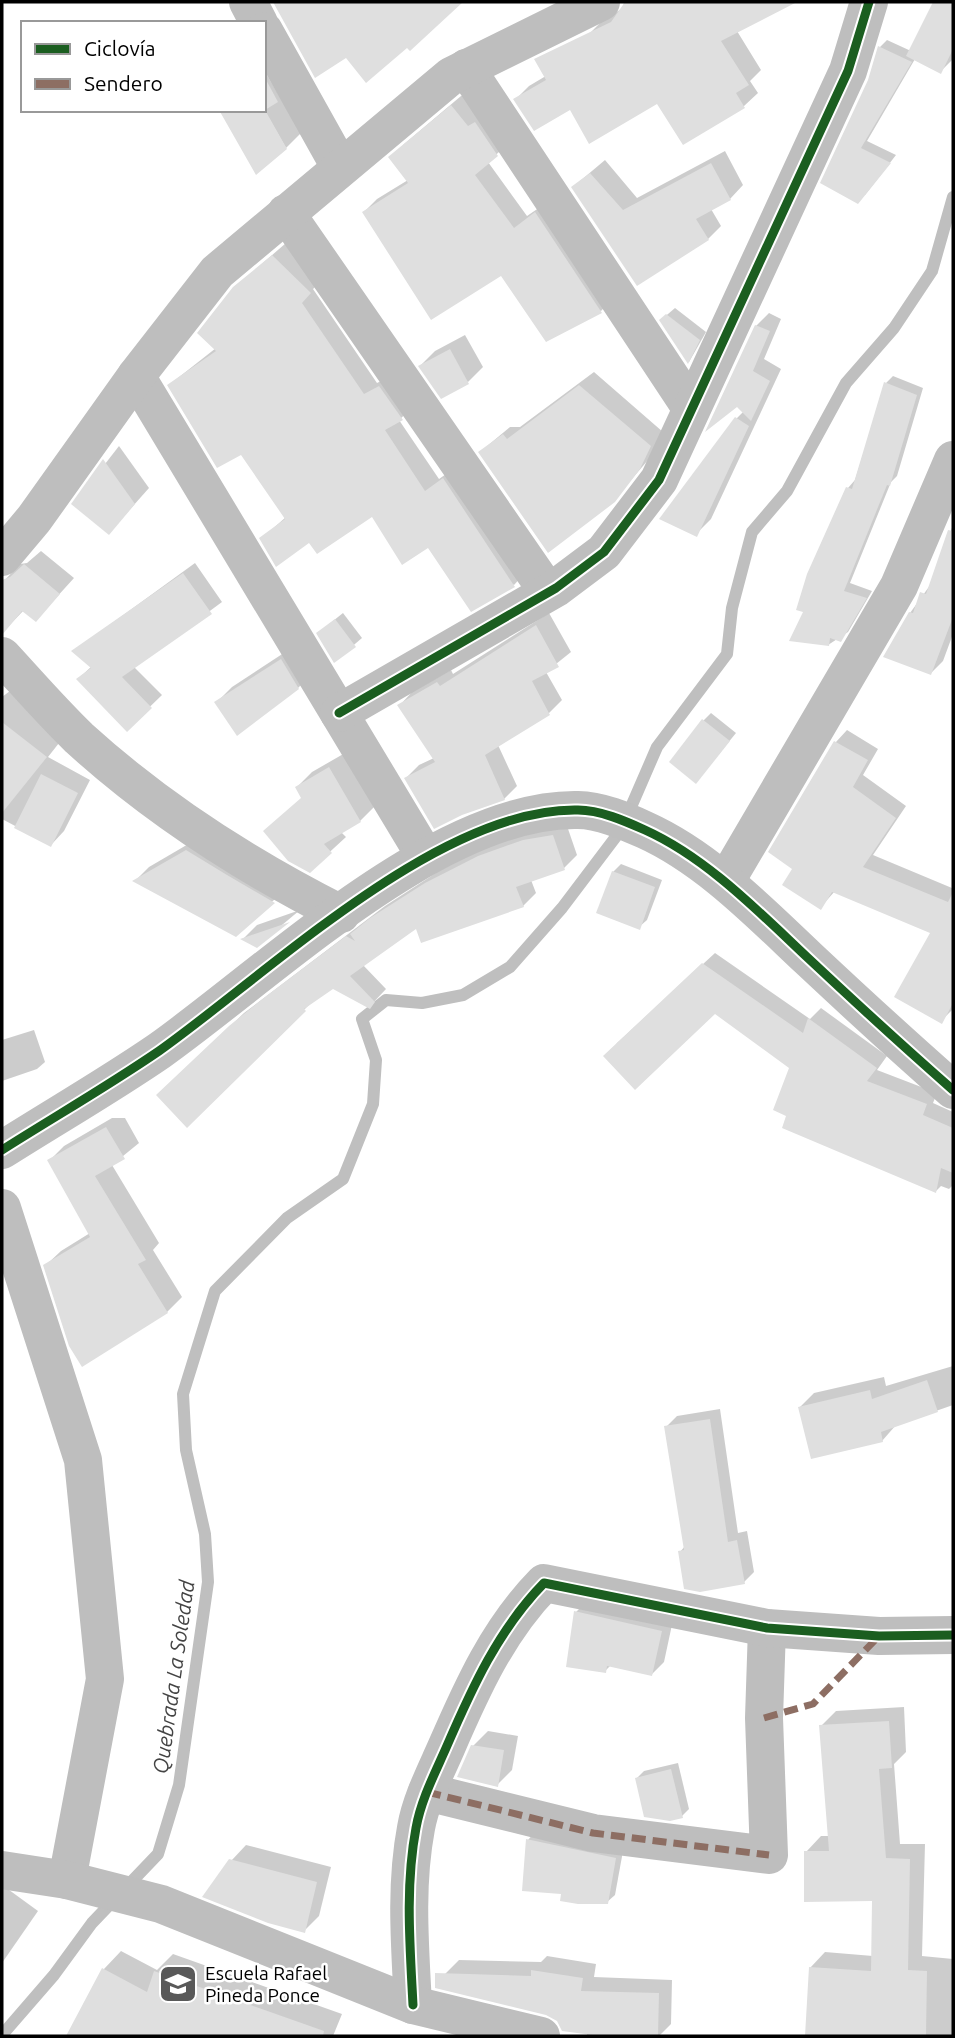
<svg xmlns="http://www.w3.org/2000/svg" width="955" height="2038" font-family="Ubuntu,sans-serif">
<style>
.shadow{fill:#0003}
.lines{fill:none;stroke-linecap:round;stroke-linejoin:round}
.stream{stroke:#bfbfbf;stroke-width:12}
.building{fill:#dfdfdf}
.minor{stroke:#bebebe;stroke-width:38}
.tertiary{stroke:#bebebe;stroke-width:38}
.quiet{stroke:#8d6e63;stroke-width:7;stroke-dasharray:14 7;stroke-linecap:butt}
.cycleway-casing{stroke:#fff;stroke-width:13}
.cycleway{stroke:#1b5e20;stroke-width:9}
.labels{text-anchor:middle;stroke-width:5;stroke-linejoin:round;paint-order:stroke}
.poi-label{font-size:19px;fill:#000;stroke:#fff;text-anchor:start}
.water-label{font-size:21px;font-style:italic;fill:#444;stroke:#fff}
</style>
<rect width="100%" height="100%" fill="#fff"/>
<!-- shadow -->
<g class="shadow">
<path d="M274,2h186l-50,47 -2,-3 -61,10 -66,-41z"/>
<path d="M624,2h168l-55,29 24,39 -11,11 8,12 -14,13 -61,37 -25,-41 -69,-68 14,-14 20,-12z"/>
<path d="M935,2h18v57l-12,12 -26,-12 -48,82 29,14 -31,40 -42,-13 47,-101 10,-34 7,-7 24,11z"/>
<path d="M576,58l23,27 -84,15 14,-14z"/>
<path d="M264,70l37,63 -15,15 -22,-38z"/>
<path d="M461,96h6l43,46 -22,20 39,54 22,-15 64,97 -12,13 -99,-38 -138,-61 13,-13 31,-19 -5,-35z"/>
<path d="M725,151l18,34 -13,14 -19,10 10,17 -13,13 -71,45 -64,-97 32,-27 32,38z"/>
<path d="M286,243l36,37 -9,9 64,94 16,-8 21,31 -15,14 40,59 17,-12 70,105 -12,13 -142,-70 -63,25 -48,-1 25,-22 -44,-64 -73,-68 47,-37 18,-60z"/>
<path d="M675,308l31,24 -17,30 -28,-42z"/>
<path d="M769,313l12,6 -17,40 17,10 -70,150 -15,15 41,-116 7,-7 12,-85z"/>
<path d="M465,335l18,32 -15,15 -48,-16 15,-15z"/>
<path d="M594,372l69,60 -9,21 -40,47 -134,-48 30,-25h10z"/>
<path d="M893,376l30,12 -26,88 -6,6 -41,101 22,8 -24,41 -20,13 -22,-34 42,-123 7,-8 31,-97z"/>
<path d="M119,446l30,42 -40,45 -35,-29z"/>
<path d="M953,525v109l-10,27 -12,12 -21,-60 21,-29z"/>
<path d="M41,551l33,27 -38,42 -12,-10 -22,23v-50l18,-19 7,-1z"/>
<path d="M195,563l27,39 -88,65 28,28 -35,34 -49,-50 14,-13 -18,-15z"/>
<path d="M343,613l19,25 -27,23 -17,-28z"/>
<path d="M549,613l22,39 -25,20 16,28 -13,13 -51,32 19,41 -13,13 -98,-21 13,-13 15,-7 -34,-53 12,-13 39,-22 2,4z"/>
<path d="M296,645l17,28 -15,15 -81,14 15,-15z"/>
<path d="M10,691l49,52 -11,14 42,23 -26,51 -13,14 -49,-26v-122z"/>
<path d="M711,713l25,20 -40,49 7,-61z"/>
<path d="M847,730l31,19 -15,26 43,31 -33,49 79,33 1,-3v124l-12,12 -9,-89 -97,-41 -15,17 -25,-40 -24,-17 65,-109z"/>
<path d="M345,753l30,53 -15,15 -19,11 5,5 -37,34 -7,-74 -5,-10 15,-15z"/>
<path d="M566,823l11,32 -13,13 -33,12 5,13 -13,13 -106,20 -54,39 23,24 -16,17 -37,-20 -16,11 -130,129 -16,-43 73,-70 141,-107 54,-35 54,-28z"/>
<path d="M202,836l86,51 -52,48 -101,-54 14,-14z"/>
<path d="M621,864l41,16 -15,40 -8,7 -26,-55z"/>
<path d="M300,910l-43,36 -14,-7 14,-14z"/>
<path d="M715,953l95,66 11,-11 66,48 -10,14 60,23 -4,10 20,9v73l-4,4 -8,-3 -5,5 -148,-76 4,-48 -77,-56 -99,33z"/>
<path d="M34,1030l11,32 -8,7 -35,12v-41z"/>
<path d="M112,1118h13l14,25 -27,22 47,78 -6,7 29,47 -15,15 -84,53 -38,-99 16,-15 29,-18 -41,-72 15,-15z"/>
<path d="M953,1366v39l-57,20 -14,16 -82,-34 14,-14 70,-16 2,9z"/>
<path d="M720,1409l18,124 9,-2 7,41 -10,10 -64,-30 5,-6 -19,-119 11,-11z"/>
<path d="M588,1600l85,20 -9,42 -12,12 -41,-9 -6,6 -29,-59z"/>
<path d="M904,1707l2,45 -12,12 6,80h25l-3,112 31,3v77h-147l4,-68 15,-16 48,4 1,-56 -68,-48 15,-16h8l-8,-110 15,-15z"/>
<path d="M488,1731l30,5 -6,34 -15,15 -24,-39z"/>
<path d="M678,1763l11,46 -7,7 -45,-38 7,-7z"/>
<path d="M535,1832l88,19 -8,44 -8,7 -79,-62z"/>
<path d="M246,1845l85,22 -12,49 -15,15 -73,-70z"/>
<path d="M5,1887l33,24 -36,52v-73z"/>
<path d="M121,1951l36,19 16,-16 169,60 -9,22h-265l36,-67z"/>
<path d="M547,1956l49,8 -2,13 78,3 -1,44 -12,12 -72,-1v-2l-29,-14 -113,-45 14,-14 82,2z"/>
</g>
<g class="lines">
<!-- stream -->
<path class="stream" d="M2,2035l52,-60 38,-52 66,-69 21,-69 29,-203 -3,-48 -19,-84 -3,-56 32,-103 72,-73 56,-39 30,-75 3,-44 -14,-41 24,-19 36,3 41,-8 47,-28 52,-59 59,-78 36,-83 70,-93 5,-46 20,-76 35,-41 59,-108 48,-55 38,-57 21,-74"/>
</g>
<!-- building -->
<g class="building">
<path d="M273,2h190l-53,49 -3,-3 -41,35 -20,-25 -31,20z"/>
<path d="M625,2h172l-76,39 28,44 -13,8 9,15 -62,37 -26,-41 -68,40 -19,-34 -36,21 -21,-32 33,-19 -12,-21 77,-37z"/>
<path d="M933,2h20v47l-12,25 -35,-18z"/>
<path d="M878,46l34,16 -51,86 30,15 -33,41 -38,-21 48,-103z"/>
<path d="M264,76l14,26 -13,8 22,39 -31,26 -37,-65h45z"/>
<path d="M451,105l17,21 7,-4 23,34 -23,19 39,53 21,-16 67,101 -56,29 -45,-66 -70,44 -69,-108 46,-29 -20,-26z"/>
<path d="M711,163l20,37 -35,19 13,21 -72,46 -66,-99 19,-14 33,37z"/>
<path d="M272,255l39,38 -9,10 62,91 15,-8 24,34 -18,10 40,61 18,-13 72,109 -44,25 -43,-64 -26,17 -30,-48 -55,37 -8,-11 -33,24 -17,-29 26,-19 -44,-64 -24,13 -50,-83 49,-34 -19,-18 36,-46z"/>
<path d="M666,314l34,26 -12,24 -29,-44z"/>
<path d="M755,325l15,6 -17,40 17,10 -19,40 -14,-14 -32,25z"/>
<path d="M450,349l19,35 -28,15 -23,-33z"/>
<path d="M884,382l33,13 -27,91 -3,-1 -43,106 23,7 -26,44 -11,-4 -1,8 -40,-5 14,-29 -7,-2 11,-36 39,-87 6,2z"/>
<path d="M579,385l72,61 -11,23 -25,33 -67,51 -70,-101 25,-18 4,5z"/>
<path d="M735,417l14,9 -52,111 -38,-18z"/>
<path d="M103,459l32,45 -26,31 -38,-31z"/>
<path d="M948,530l5,1v86l-22,58 -48,-18 26,-45 4,1 7,-21 6,2z"/>
<path d="M24,564l36,30 -24,28 -14,-11 -20,24v-55l8,-3z"/>
<path d="M183,573l29,41 -90,63 30,31 -25,24 -51,-53 15,-11 -20,-17z"/>
<path d="M335,619l21,28 -22,16 -18,-30z"/>
<path d="M536,625l23,42 -27,14 18,34 -65,40 20,45 -43,15 -28,14 -30,-51 31,-16 -38,-57 40,-23 3,4z"/>
<path d="M281,659l18,30 -62,47 -23,-34z"/>
<path d="M702,719l28,22 -34,43 -27,-22z"/>
<path d="M2,722l45,35 -45,56z"/>
<path d="M834,741l34,19 -15,27 43,31 -33,49 85,35 5,-10v111l-11,21 -48,-27 36,-64 -98,-41 -11,18 -39,-25 10,-16 -24,-17z"/>
<path d="M329,767l32,55 -37,22 8,9 -22,20 -22,-12 -25,-30 38,-33 -6,-11z"/>
<path d="M41,774l37,19 -27,54 -37,-19z"/>
<path d="M553,835l12,35 -49,17 8,20 -103,36 -5,-14 -66,47 25,26 -5,7 -37,-20 -29,20 2,2 -119,117 -31,-33 73,-69 36,-29 81,-61 9,5 -5,-7 20,-16 55,-35 53,-27 45,-16z"/>
<path d="M186,850l41,25 48,28 -39,34 -104,-56z"/>
<path d="M612,871l43,16 -15,43 -44,-17z"/>
<path d="M290,922l-33,26 -17,-9z"/>
<path d="M702,963l101,70 5,-15 69,50 -10,13 60,23 -4,11 30,13v45l-12,-5 -5,25 -154,-65 4,-12 -13,-6 16,-42 -74,-54 -80,76 -32,-34z"/>
<path d="M106,1127l19,32 -30,17 51,84 -8,4 30,49 -86,54 -13,-21 -26,-81 47,-28 -43,-77z"/>
<path d="M927,1380l11,32 -57,20 2,10 -72,17 -13,-52 72,-17 2,9z"/>
<path d="M710,1419l18,123 9,-2 8,44 -45,8 -16,-3 -6,-38 6,-1 -20,-124z"/>
<path d="M574,1611l88,20 -10,45 -45,-10 -1,7 -40,-6z"/>
<path d="M889,1721l3,47 -13,1 7,89 24,1 -2,111 19,1 -1,65h-121l4,-69 62,4 1,-70 -68,1v-51h25l-10,-126z"/>
<path d="M471,1745l33,5 -6,37 -41,-10z"/>
<path d="M671,1769l12,49 -13,3 -26,-4 -9,-39z"/>
<path d="M526,1839l90,19 -8,46h-30l-18,-3 1,-7 -39,-3z"/>
<path d="M229,1859l88,23 -12,51 -37,-10 -66,-26z"/>
<path d="M102,1968l45,24 7,-21 170,60 -1,5h-257z"/>
<path d="M531,1970l52,8 -2,13 78,2 -1,43h-58l-38,-5 -5,-10 -11,-6 -111,-27v-15l96,3z"/>
</g>
<g class="lines">
<!-- minor -->
<g class="minor">
<path d="M248,2l11,21"/>
<path d="M264,31l76,136"/>
<path d="M466,68l225,340"/>
<path d="M286,213l262,379"/>
<path d="M136,376l289,480"/>
<path d="M2,557l32,-38 102,-143 81,-104 234,-196 150,-74"/>
<path d="M2,656c25,27 50,56 77,82 78,71 169,129 262,176"/>
<path d="M339,713l217,-125 48,-36 55,-72 189,-409 21,-69"/>
<path d="M726,881l173,-295 54,-126"/>
<path d="M2,1150c52,-33 106,-64 157,-99 110,-78 281,-244 419,-241 22,0 47,11 67,20 62,28 114,82 163,128 48,45 96,89 145,132"/>
<path d="M427,1792l166,41 176,22 -5,-137 3,-90"/>
<path d="M413,2005c-3,-59 -8,-119 3,-177 5,-28 19,-55 30,-80 26,-60 52,-118 98,-165l223,45 112,8 74,-1"/>
</g>
<!-- tertiary -->
<g class="tertiary">
<path d="M2,1208l81,252 22,219 -38,201"/>
<path d="M2,1870l65,10 94,24 252,101 128,31"/>
</g>
<!-- quiet -->
<g class="quiet">
<path d="M764,1718l49,-14 66,-68"/>
<path d="M427,1792l166,41 176,22"/>
</g>
<defs>
<g id="cycleway">
<path d="M339,713l217,-125 48,-36 55,-72 189,-409 21,-69"/>
<path d="M2,1150c52,-33 106,-64 157,-99 110,-78 281,-244 419,-241 22,0 47,11 67,20 62,28 114,82 163,128 48,45 96,89 145,132"/>
<path d="M413,2005c-3,-59 -8,-119 3,-177 5,-28 19,-55 30,-80 26,-60 52,-118 98,-165l223,45 112,8 74,-1"/>
</g>
</defs>
<!-- cycleway casing -->
<use href="#cycleway" class="cycleway-casing"/>
<!-- cycleway -->
<use href="#cycleway" class="cycleway"/>
</g>
<!-- icons -->
<defs>
<symbol id="school-square" viewBox="-11 -11 22 22"><rect x="-9" y="-9" width="18" height="18" rx="4" fill="#595959" stroke="#fff"/><path d="M0-5L7-2L0 1L-7-2ZM-4 1L0 2.5L4 1V4Q0 6-4 4Z" fill="#fff"/></symbol>
</defs>
<g fill-rule="evenodd">
<use href="#school-square" x="156" y="1962" width="44" height="44"/>
</g>
<g class="labels">
<!-- poi labels -->
<g class="poi-label">
<text x="205" y="1980">Escuela Rafael<tspan x="205" dy="22">Pineda Ponce</tspan></text>
</g>
<!-- water labels -->
<g class="water-label">
<text transform="translate(174 1677) rotate(-82)" y="7">Quebrada La Soledad</text>
</g>
</g>
<!-- border -->
<rect width="955" height="2038" fill="none" stroke="#000000" stroke-width="7"/>
<!-- legend -->
<rect x="21" y="21" width="245" height="91" fill="#ffffff" stroke="#999999" stroke-width="2"/>
<rect x="35" y="44" width="35" height="10" fill="#1b5e20" stroke="#999999" stroke-width="2"/>
<text x="84" y="56" font-size="21" fill="#000000">Ciclovía</text>
<rect x="35" y="79" width="35" height="10" fill="#8d6e63" stroke="#999999" stroke-width="2"/>
<text x="84" y="91" font-size="21" fill="#000000">Sendero</text>
</svg>
